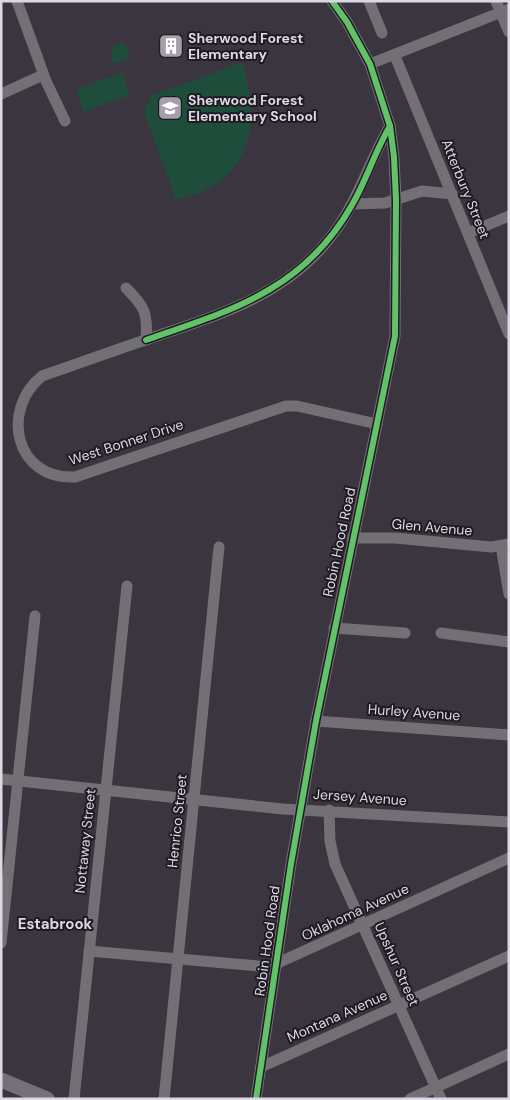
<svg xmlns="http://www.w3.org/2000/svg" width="510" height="1100" font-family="'DM Sans',sans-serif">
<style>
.green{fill:#1f4d3b}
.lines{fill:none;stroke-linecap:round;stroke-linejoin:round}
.minor{stroke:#737075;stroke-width:11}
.major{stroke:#757178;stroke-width:15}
.cycleway-casing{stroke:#1f1b23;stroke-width:9}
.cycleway{stroke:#61c268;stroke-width:6}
.labels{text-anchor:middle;stroke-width:4;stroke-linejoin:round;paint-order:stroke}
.poi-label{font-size:14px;font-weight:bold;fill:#ddd8e3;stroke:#1f1b23;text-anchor:start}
.street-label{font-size:14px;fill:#ddd8e3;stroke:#1f1b23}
.neighbourhood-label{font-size:15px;font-weight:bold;fill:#ddd8e3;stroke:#1f1b23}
</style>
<rect width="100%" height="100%" fill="#3a353f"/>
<!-- green -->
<g class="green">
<path d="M123,43l3,1 4,11 -3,4 -12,4 -4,-1 2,-16z"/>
<path d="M242,62c13,40 16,88 -20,118 -13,11 -30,15 -46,20l-32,-88 7,-16z"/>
<path d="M122,72l8,23 -46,17 -8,-22z"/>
</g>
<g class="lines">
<!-- minor -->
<g class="minor">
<path d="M17,1l29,80 19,40"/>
<path d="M369,1l13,32"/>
<path d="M496,1l13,31"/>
<path d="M395,56l114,278"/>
<path d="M370,64l139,-55"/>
<path d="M1,94l42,-19"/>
<path d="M353,204l32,-1 37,-12 30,3"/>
<path d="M468,233l41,-17"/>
<path d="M126,288c19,19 22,25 20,52"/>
<path d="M377,424l-80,-18h-11l-211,71c-60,3 -75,-67 -33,-101 38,-13 76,-27 115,-40 64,-22 128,-41 172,-97 28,-34 39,-76 61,-113"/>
<path d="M352,538h43l96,9 18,-3"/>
<path d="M501,546l8,48"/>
<path d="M334,628l71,5"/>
<path d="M441,633l68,9"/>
<path d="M316,721l193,14"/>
<path d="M1,779l282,30 226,13"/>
<path d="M329,810l1,31 5,23 106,235"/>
<path d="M1,943l34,-327"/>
<path d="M89,951l180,16 240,-109"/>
<path d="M261,1067l248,-111"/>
<path d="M74,1099l53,-513"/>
<path d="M164,1099l55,-552"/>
<path d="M256,1099l35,-235 25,-143 79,-385 1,-136 -2,-43 -4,-31 -20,-62 -23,-42 -15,-21"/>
<path d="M410,1099l99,-45"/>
</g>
<!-- major -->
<path class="major" d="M1,1080l46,19"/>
<defs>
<g id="cycleway">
<path d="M146,340c86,-30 158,-50 206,-135 15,-26 23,-54 38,-79"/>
<path d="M256,1099l35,-235 25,-143 79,-385 1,-136 -2,-43 -4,-31 -20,-62 -23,-42 -15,-21"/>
</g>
</defs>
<!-- cycleway casing -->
<use href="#cycleway" class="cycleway-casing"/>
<!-- cycleway -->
<use href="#cycleway" class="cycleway"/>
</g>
<!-- icons -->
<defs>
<symbol id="building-square" viewBox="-11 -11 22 22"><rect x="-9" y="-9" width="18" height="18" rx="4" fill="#a49faa" stroke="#1f1b23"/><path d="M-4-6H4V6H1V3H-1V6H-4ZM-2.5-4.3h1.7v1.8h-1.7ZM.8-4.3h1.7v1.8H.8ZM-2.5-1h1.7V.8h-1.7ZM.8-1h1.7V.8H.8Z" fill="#fff"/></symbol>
<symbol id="school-square" viewBox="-11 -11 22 22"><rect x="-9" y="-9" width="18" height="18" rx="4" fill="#a49faa" stroke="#1f1b23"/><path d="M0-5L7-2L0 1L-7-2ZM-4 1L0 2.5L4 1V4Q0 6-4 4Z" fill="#fff"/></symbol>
</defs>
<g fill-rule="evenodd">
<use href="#building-square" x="157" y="32" width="28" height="28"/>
<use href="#school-square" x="156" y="94" width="28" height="28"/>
</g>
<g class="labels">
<!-- poi labels -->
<g class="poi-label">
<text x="188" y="43">Sherwood Forest<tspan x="188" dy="16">Elementary</tspan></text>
<text x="188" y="105">Sherwood Forest<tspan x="188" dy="16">Elementary School</tspan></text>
</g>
<!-- street labels -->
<g class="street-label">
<text transform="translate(466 189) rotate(68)" y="5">Atterbury Street</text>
<text transform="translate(126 442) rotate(-18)" y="5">West Bonner Drive</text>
<text transform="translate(432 527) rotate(5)" y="5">Glen Avenue</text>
<text transform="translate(339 542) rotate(-78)" y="5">Robin Hood Road</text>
<text transform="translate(414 712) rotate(4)" y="5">Hurley Avenue</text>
<text transform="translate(360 797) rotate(4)" y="5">Jersey Avenue</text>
<text transform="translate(177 821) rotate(-84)" y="5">Henrico Street</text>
<text transform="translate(85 841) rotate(-84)" y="5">Nottaway Street</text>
<text transform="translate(355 912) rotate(-25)" y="5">Oklahoma Avenue</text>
<text transform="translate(267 941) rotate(-82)" y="5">Robin Hood Road</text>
<text transform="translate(397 964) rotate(66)" y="5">Upshur Street</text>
<text transform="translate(337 1016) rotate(-24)" y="5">Montana Avenue</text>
</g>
<!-- neighbourhood labels -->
<g class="neighbourhood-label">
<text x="55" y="929">Estabrook</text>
</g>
</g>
<!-- border -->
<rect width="510" height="1100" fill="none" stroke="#ddd8e3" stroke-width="5"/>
</svg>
